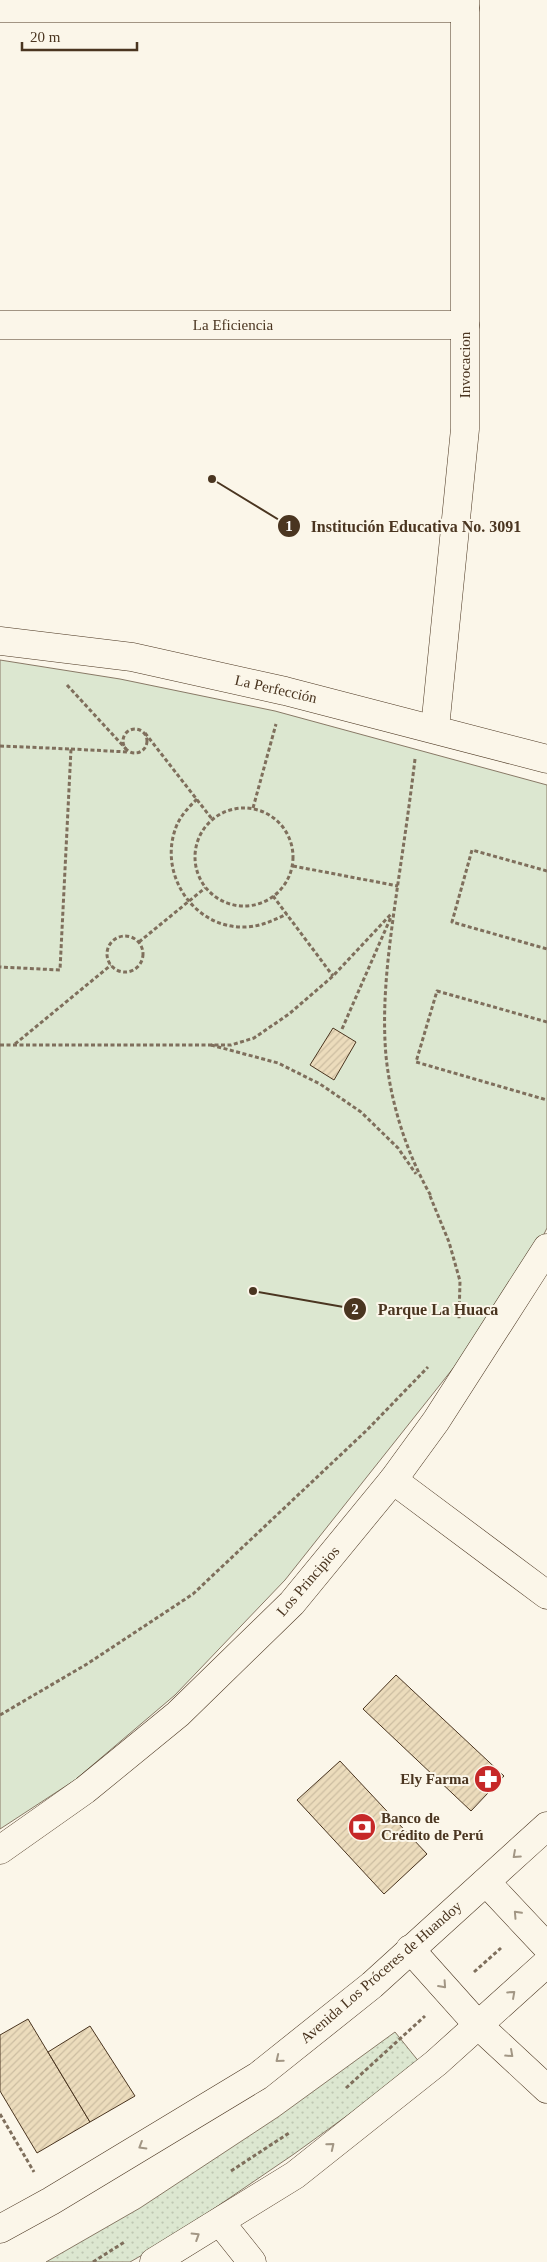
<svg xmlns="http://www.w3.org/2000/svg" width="547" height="2262" font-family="'Times New Roman',serif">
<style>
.grass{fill:url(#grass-dots);stroke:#887966}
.green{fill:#dce7d0;stroke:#887966}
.building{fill:url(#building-hatch);stroke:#4a3520}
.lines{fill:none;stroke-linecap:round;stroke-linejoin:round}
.minor-casing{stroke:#4a3520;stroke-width:29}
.major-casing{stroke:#4a3520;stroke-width:29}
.path{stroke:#7f6f5c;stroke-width:3;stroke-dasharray:4 2.5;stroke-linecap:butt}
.minor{stroke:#fbf6e9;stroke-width:28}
.major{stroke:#fbf6e9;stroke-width:28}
.oneway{stroke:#a29684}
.labels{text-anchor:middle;stroke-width:4;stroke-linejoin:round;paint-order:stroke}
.street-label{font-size:15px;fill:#4a3520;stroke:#fbf6e9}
.poi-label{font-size:15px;font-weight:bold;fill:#4a3520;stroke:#fbf6e9;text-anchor:end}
.leader{fill:none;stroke:#4a3520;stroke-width:2}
.callout-dot{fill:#4a3520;stroke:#fbf6e9;stroke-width:2}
.mark-label{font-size:15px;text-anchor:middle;font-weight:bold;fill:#fff}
.callout-label{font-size:16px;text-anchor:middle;font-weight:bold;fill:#4a3520;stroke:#fbf6e9;stroke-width:4;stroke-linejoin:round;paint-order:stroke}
</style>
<defs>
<pattern id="grass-dots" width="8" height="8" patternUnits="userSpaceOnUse" patternTransform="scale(1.25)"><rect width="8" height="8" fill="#dce7d0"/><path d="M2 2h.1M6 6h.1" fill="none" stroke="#bec7b2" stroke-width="1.8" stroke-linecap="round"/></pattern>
<pattern id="building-hatch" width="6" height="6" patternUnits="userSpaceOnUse" patternTransform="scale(1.25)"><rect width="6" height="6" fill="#ecdcbc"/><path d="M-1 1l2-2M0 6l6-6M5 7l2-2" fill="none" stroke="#ccbda1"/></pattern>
</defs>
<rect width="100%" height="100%" fill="#fbf6e9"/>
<!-- grass -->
<path class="grass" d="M395,2032l25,31 -126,91 -129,88 -35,20h-84l94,-54 138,-91z"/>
<!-- green -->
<path class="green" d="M0,660l120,19 155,32 272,74v443l-3,6 -74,113 -185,233 -110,115 -100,85 -75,49z"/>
<!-- building -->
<g class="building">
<path d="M333,1028l23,14 -22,38 -24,-15z"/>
<path d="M396,1675l108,101 -33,35 -108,-102z"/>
<path d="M340,1761l87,93 -43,40 -87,-94z"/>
<path d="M28,2019l62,103 -53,31 -37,-62v-56z"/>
<path d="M90,2026l45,70 -45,26 -42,-70z"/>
</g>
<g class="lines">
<defs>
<g id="minor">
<path d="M0,8h465"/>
<path d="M0,325h465"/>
<path d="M0,641l132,16 153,34 262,68"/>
<path d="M435,728l30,-299v-429"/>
<path d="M393,1480l154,115"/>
<path d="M0,1850l85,-60 93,-76 114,-111 101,-123 43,-59 111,-173"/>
<path d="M220,2222l32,40"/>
</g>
<g id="major">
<path d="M486,1882l61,65"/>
<path d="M410,1949l68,76 69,64"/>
<path d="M0,2229l51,-28 207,-125 114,-91 175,-159"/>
<path d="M154,2262l141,-87 141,-112 111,-100"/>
</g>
</defs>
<!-- minor casing -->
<use href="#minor" class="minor-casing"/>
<!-- major casing -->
<use href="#major" class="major-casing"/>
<!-- path -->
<g class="path">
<path d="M67,685l59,64"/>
<circle cx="135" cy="741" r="12"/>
<path d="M145,733l67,86"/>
<path d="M0,746l71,3 -11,221 -60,-3"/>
<path d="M71,749l57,3"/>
<path d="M415,759c-5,42 -11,83 -17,124 -8,57 -17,116 -12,173 5,49 21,98 45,140"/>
<path d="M197,799c-9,9 -18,18 -22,31 -16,47 21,100 72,97 15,-1 27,-7 40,-13"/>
<circle cx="244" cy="857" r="49"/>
<path d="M253,808l23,-84"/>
<path d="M293,866l105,20"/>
<path d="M547,871l-75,-21 -20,72 95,27"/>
<path d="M273,896l60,80"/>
<circle cx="125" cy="954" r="18"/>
<path d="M139,942l66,-54"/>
<path d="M547,1022l-110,-31 -21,71 131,38"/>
<path d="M342,1029l49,-112"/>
<path d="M15,1044l96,-79"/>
<path d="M0,1045h231l23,-7 35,-24 44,-38 59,-63"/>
<path d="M211,1045l67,18 42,21 41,28 37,36 18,26"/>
<path d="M430,1196l19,46 11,39 -1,38"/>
<path d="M0,1715l87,-51 106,-70 174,-164 61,-63"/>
<path d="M474,1972l27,-24"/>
<path d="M346,2088l79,-72"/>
<path d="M0,2114l34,58"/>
<path d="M231,2171l58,-38"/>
<path d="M93,2262l33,-21"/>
</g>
<!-- minor -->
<use href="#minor" class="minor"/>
<!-- major -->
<use href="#major" class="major"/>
</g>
<!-- one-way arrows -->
<defs><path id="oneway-chevron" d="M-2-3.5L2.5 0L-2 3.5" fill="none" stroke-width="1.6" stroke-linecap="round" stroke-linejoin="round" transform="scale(1.25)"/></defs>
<g class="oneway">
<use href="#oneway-chevron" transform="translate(516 1855) rotate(138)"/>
<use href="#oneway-chevron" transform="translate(517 1914) rotate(-133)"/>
<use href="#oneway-chevron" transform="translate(443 1985) rotate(48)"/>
<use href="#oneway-chevron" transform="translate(512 1994) rotate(-42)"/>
<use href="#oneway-chevron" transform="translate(510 2054) rotate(42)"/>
<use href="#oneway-chevron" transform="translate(279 2059) rotate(141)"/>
<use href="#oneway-chevron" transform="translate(142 2146) rotate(149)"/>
<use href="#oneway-chevron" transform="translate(331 2146) rotate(-39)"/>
<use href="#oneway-chevron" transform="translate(196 2236) rotate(-32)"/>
</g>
<!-- icons -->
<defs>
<symbol id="pharmacy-disc" viewBox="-11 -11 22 22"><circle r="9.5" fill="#c62828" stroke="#fbf6e9"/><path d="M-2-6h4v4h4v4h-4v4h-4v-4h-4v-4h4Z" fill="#fff"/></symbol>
<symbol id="bank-disc" viewBox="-11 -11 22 22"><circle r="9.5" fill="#c62828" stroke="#fbf6e9"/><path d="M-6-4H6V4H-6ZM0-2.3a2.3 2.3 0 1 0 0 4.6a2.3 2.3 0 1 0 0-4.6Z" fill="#fff"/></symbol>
</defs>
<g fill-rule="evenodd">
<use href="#pharmacy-disc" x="472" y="1763" width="32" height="32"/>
<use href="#bank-disc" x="346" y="1811" width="32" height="32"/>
</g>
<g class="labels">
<!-- street labels -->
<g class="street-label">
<text x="233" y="330">La Eficiencia</text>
<text transform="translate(465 365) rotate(-90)" y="5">Invocacion</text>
<text transform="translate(276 689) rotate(13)" y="5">La Perfección</text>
<text transform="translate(308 1581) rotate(-49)" y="5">Los Principios</text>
<text transform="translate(381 1972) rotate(-41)" y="5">Avenida Los Próceres de Huandoy</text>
</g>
<!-- poi labels -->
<g class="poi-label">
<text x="469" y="1784">Ely Farma</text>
<text x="381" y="1823" text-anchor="start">Banco de<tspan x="381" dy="17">Crédito de Perú</tspan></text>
</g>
</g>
<!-- callouts -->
<path class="leader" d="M212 479L289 526M253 1291L355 1309"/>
<g class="callout-dot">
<circle cx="212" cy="479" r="5"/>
<circle cx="253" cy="1291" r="5"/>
<circle cx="289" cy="526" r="12"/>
<circle cx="355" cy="1309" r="12"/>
</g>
<g class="mark-label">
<text x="289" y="531">1</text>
<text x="355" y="1314">2</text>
</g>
<g class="callout-label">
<text x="416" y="532">Institución Educativa No. 3091</text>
<text x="438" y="1315">Parque La Huaca</text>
</g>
<!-- scale -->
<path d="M22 42v8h115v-8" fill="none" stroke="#4a3520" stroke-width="2.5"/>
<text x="30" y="42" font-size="15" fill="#4a3520" stroke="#fbf6e9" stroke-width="4" paint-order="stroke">20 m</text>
</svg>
